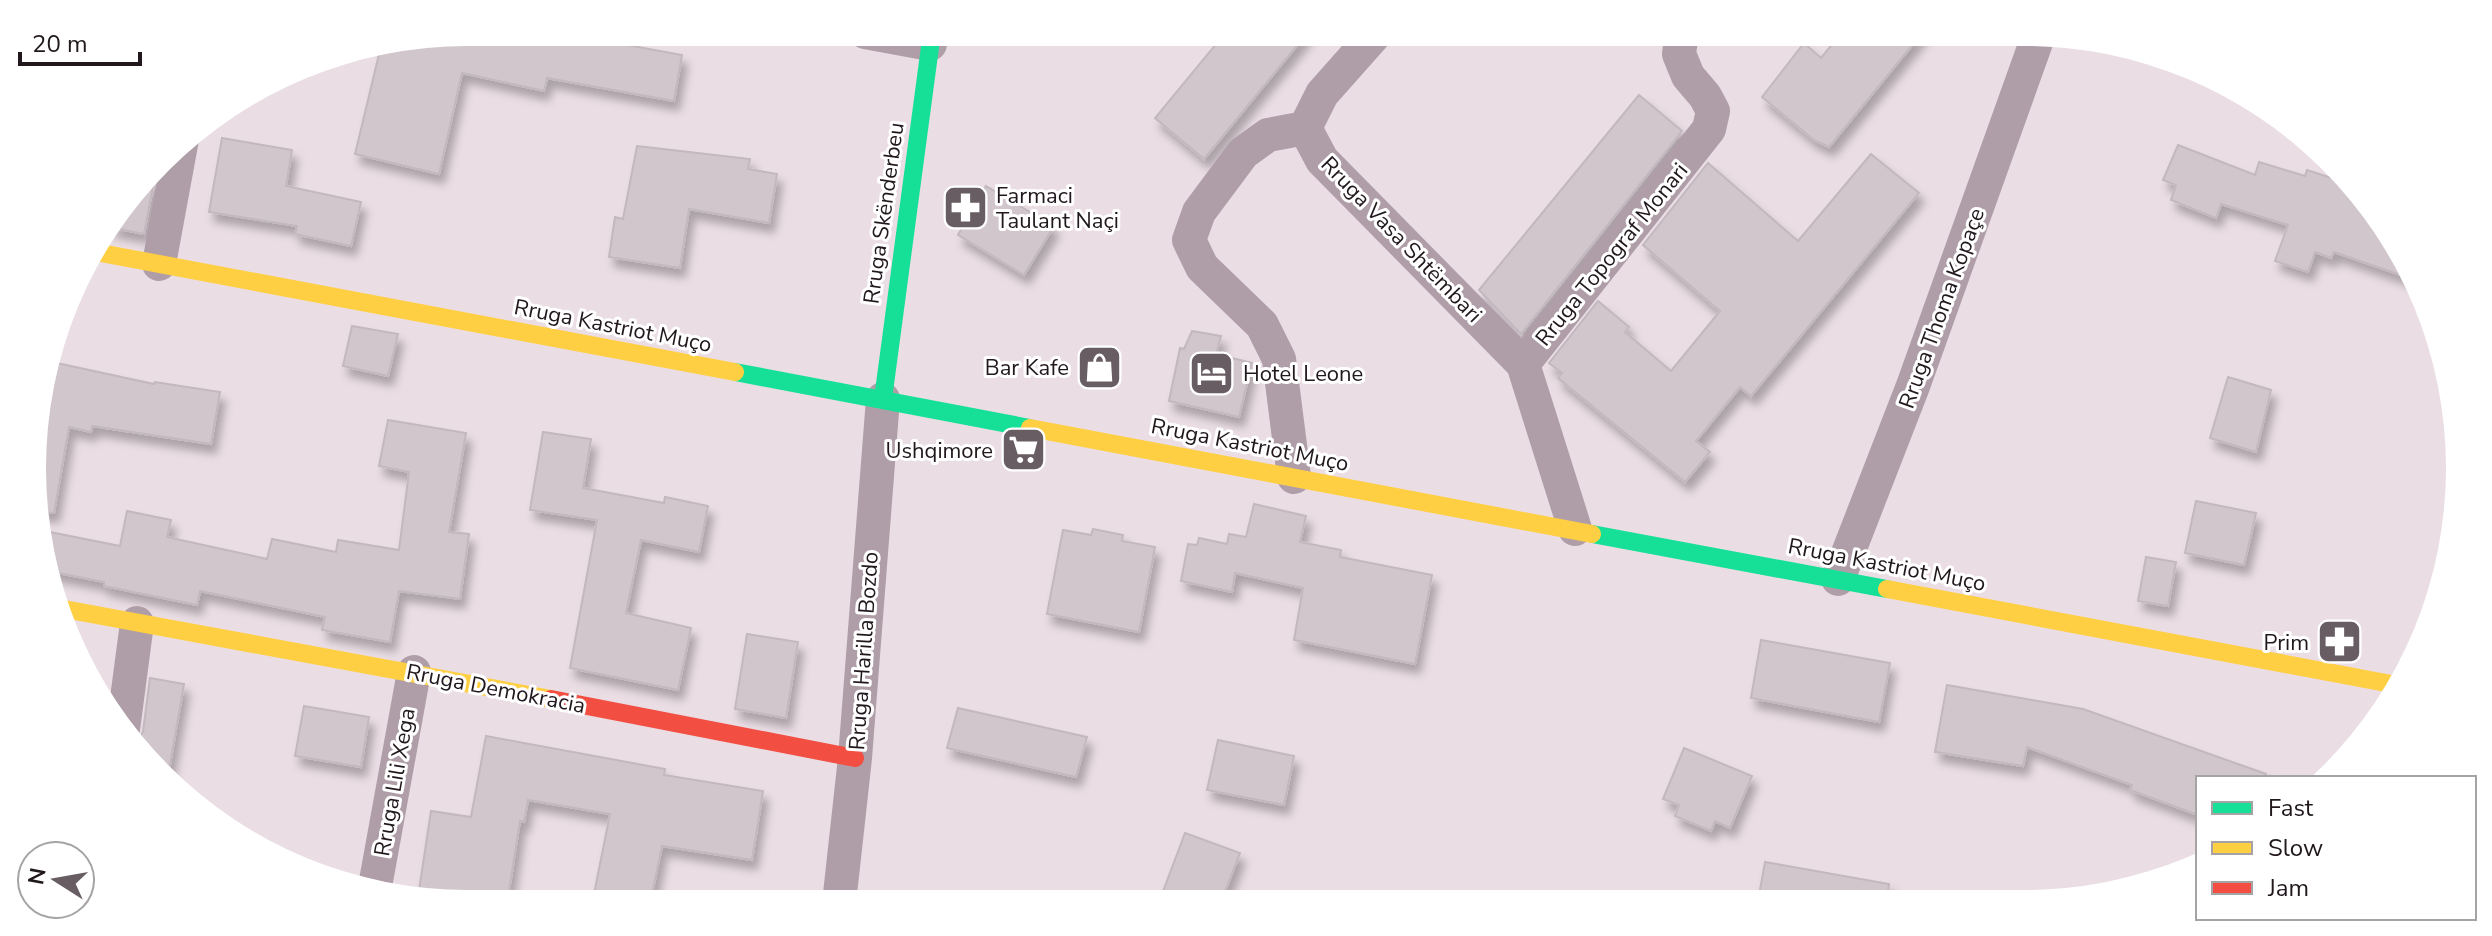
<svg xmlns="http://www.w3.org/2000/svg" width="2492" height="936" font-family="'Nunito Sans',sans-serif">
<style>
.building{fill:#d1c6cc;stroke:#c2b8be;stroke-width:2;filter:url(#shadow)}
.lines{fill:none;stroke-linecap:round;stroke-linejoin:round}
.street{stroke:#af9ea8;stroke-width:34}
.fast{stroke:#16e098;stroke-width:18}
.slow{stroke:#ffcf43;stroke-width:18}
.jam{stroke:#f24e42;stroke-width:18}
.labels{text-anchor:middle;stroke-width:6;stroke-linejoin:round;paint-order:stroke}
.poi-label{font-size:22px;fill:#20181d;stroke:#fff;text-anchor:end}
.street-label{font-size:22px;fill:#20181d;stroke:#fff}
</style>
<defs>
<filter id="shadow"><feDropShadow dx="5" dy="9" stdDeviation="4" flood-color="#0004"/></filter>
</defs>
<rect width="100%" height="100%" fill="#eadde4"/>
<!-- building -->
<g class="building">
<path d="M468,32h88l126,23 -8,46 -127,-23 -3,13 -82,-18 -23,101 -84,-20 26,-108z"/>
<path d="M1226,32h82l-104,127 -49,-41z"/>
<path d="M1842,32h81l-94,115 -15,-7 -52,-43 42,-54 17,15z"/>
<path d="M1639,95l43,36 -161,203 -42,-44z"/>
<path d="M222,138l70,12 -6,36 75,16 -10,44 -56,-12 2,-8 -88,-14z"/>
<path d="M2178,145l77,30 4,-13 46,14 2,-6 34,11 61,69 10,29 -78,-27 -3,6 -16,-6 -7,20 -33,-11 13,-36 -67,-21 -5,14 -45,-18 5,-15 -13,-5z"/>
<path d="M637,146l113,13 -2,10 29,5 -8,49 -80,-14 -9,59 -71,-11 6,-40 8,2z"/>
<path d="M1871,154l48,39 -168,203 -11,-9 -44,54 14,11 -25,30 -127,-104 4,-5 -13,-10 49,-62 31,26 -4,5 46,39 49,-60 -77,-66 65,-82 90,78z"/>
<path d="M156,170l-12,64 -35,-7 14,-16z"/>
<path d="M986,186l68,40 -30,49 -66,-40z"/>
<path d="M352,326l46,8 -10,42 -45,-10z"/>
<path d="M1192,331l29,5 -5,18 36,9 -13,54 -70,-16 11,-53 4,1z"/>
<path d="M52,362l102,22 1,-2 65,10 -9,52 -119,-18 -1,6 -22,-5 -15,86 -15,-1 -3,-101z"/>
<path d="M2228,377l43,13 -15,62 -46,-14z"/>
<path d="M388,420l78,13 -17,99 20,2 -9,65 -61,-8 -9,51 -68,-12 3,-13 -125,-26 -3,14 -93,-19v-4l-56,-11 -8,-17v-24l80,16 7,-35 44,9 -4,17 100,22 5,-20 64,13 2,-12 61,10 10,-78 -30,-6z"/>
<path d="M543,432l48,7 -8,49 81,15 1,-6 43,9 -9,46 -58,-12 -15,73 65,15 -13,62 -108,-22 27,-148 -67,-10z"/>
<path d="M2196,501l60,12 -12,52 -59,-12z"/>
<path d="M1254,504l52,12 -6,26 41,8 -1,7 92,18 -17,89 -121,-24 9,-52 -68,-15 -3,19 -51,-11 7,-37 9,1 2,-7 28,6 2,-10 17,3z"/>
<path d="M1093,529l30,6 -1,6 33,6 -16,85 -92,-18 16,-84 28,5z"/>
<path d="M2146,557l30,5 -8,44 -30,-5z"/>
<path d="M747,634l51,8 -12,76 -51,-9z"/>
<path d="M1761,640l129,23 -11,59 -128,-24z"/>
<path d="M150,678l34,6 -16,92 -32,-33 7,-11z"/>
<path d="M1947,685l136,24 183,65 -1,4h-67v37l-68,-25 2,-5 -105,-38 -4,19 -88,-14z"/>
<path d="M304,706l65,11 -8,50 -66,-11z"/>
<path d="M958,708l129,29 -11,40 -129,-29z"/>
<path d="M486,736l179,33 -1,6 99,16 -11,69 -90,-14 -12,58h-58l18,-90 -82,-14 -4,22 -4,-1 -13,83h-39l-50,-7 13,-86 40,6z"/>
<path d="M1218,740l76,16 -10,49 -77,-15z"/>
<path d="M1684,748l68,28 -22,52 -15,-7 -4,10 -36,-15 4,-11 -16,-6z"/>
<path d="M1185,833l55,20 -19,49h-62z"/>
<path d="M1765,862l124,22 -2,17h-129z"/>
</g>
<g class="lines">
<!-- street -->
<g class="street">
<path d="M865,32l65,12"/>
<path d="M1377,32l-55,62 -17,34 17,32 201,204 52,165"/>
<path d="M159,264l23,-125"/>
<path d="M1523,364l186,-235 4,-18 -8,-15 -17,-20 -9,-22 3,-22"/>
<path d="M1294,477l-15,-118 -17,-34 -60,-58 -13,-27 10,-28 44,-59 25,-18 37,-7"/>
<path d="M1838,579l75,-193 126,-352"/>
<path d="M123,729l14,-106"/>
<path d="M374,892l40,-220"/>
<path d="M839,903l16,-145 28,-359"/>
</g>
<!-- fast -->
<g class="fast">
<path d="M735,372l295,56"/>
<path d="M883,399l49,-367"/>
<path d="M1592,534l295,55"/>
</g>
<!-- slow -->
<g class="slow">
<path d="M90,251l645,121"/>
<path d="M1030,428l562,106"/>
<path d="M1887,589l515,97"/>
<path d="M64,609l487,90"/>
</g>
<!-- jam -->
<path class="jam" d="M551,699l304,59"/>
</g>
<!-- icons -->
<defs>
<symbol id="pharmacy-square" viewBox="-11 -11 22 22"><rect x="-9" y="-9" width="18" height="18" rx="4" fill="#675d63" stroke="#fff"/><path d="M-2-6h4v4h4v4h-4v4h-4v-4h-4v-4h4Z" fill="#fff"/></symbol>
<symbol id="shop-square" viewBox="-11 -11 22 22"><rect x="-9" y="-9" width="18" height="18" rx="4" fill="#675d63" stroke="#fff"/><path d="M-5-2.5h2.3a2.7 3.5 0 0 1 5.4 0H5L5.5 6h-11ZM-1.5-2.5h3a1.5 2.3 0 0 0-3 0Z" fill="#fff"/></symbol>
<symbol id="hotel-square" viewBox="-11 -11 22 22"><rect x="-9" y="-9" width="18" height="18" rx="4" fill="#675d63" stroke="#fff"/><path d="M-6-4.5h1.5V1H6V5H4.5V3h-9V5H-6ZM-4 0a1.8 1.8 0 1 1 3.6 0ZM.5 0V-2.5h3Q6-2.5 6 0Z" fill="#fff"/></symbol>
<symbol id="supermarket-square" viewBox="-11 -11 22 22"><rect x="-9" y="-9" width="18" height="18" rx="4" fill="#675d63" stroke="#fff"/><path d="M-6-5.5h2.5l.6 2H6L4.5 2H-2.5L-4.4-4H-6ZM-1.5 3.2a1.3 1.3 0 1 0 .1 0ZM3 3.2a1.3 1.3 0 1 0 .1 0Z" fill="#fff"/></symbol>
</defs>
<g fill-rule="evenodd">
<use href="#pharmacy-square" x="940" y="182" width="51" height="51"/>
<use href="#shop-square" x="1074" y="342" width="51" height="51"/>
<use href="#hotel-square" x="1186" y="348" width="51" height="51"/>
<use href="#supermarket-square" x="998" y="424" width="51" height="51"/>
<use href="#pharmacy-square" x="2314" y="616" width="51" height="51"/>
</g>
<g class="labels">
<!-- poi labels -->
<g class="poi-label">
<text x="996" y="203" text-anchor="start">Farmaci<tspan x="996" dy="25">Taulant Naçi</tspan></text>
<text x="1069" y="375">Bar Kafe</text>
<text x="1243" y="381" text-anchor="start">Hotel Leone</text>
<text x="993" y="458">Ushqimore</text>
<text x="2309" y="650">Prim</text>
</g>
<!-- street labels -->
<g class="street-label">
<text transform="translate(883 213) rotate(-82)" y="8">Rruga Skënderbeu</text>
<text transform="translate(1402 239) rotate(46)" y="8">Rruga Vasa Shtëmbari</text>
<text transform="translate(1611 254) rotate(-51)" y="8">Rruga Topograf Monari</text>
<text transform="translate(1941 308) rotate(-70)" y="8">Rruga Thoma Kopaçe</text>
<text transform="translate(613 325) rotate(11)" y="8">Rruga Kastriot Muço</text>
<text transform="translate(1250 444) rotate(11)" y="8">Rruga Kastriot Muço</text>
<text transform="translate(1887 564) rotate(11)" y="8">Rruga Kastriot Muço</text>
<text transform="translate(863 651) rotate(-86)" y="8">Rruga Harilla Bozdo</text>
<text transform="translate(496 688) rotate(11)" y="8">Rruga Demokracia</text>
<text transform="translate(394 782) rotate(-80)" y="8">Rruga Lili Xega</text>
</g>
</g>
<!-- crop -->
<path d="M0 0H2492V936H0ZM468 46H2024A422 422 0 0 1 2446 468V468A422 422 0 0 1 2024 890H468A422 422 0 0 1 46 468V468A422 422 0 0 1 468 46Z" fill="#fff" fill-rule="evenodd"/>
<!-- legend -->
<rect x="2196" y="776" width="280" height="144" fill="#ffffff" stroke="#a6a3a5" stroke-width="2"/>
<rect x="2212" y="802" width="40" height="12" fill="#16e098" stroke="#a6a3a5" stroke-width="2"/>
<text x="2268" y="816" font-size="24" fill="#20181d">Fast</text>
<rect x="2212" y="842" width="40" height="12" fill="#ffcf43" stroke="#a6a3a5" stroke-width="2"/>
<text x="2268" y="856" font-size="24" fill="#20181d">Slow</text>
<rect x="2212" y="882" width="40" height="12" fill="#f24e42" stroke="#a6a3a5" stroke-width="2"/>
<text x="2268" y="896" font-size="24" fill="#20181d">Jam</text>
<!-- north arrow -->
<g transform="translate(56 880) rotate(281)"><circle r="38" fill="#ffffff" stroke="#a6a3a5" stroke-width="2"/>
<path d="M0-6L14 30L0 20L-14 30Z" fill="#675d63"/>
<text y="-12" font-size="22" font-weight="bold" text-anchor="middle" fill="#20181d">N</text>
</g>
<!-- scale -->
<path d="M20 52v12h120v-12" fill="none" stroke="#20181d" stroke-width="4"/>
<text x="32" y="52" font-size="24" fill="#20181d" stroke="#ffffff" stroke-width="6" paint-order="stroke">20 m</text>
</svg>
